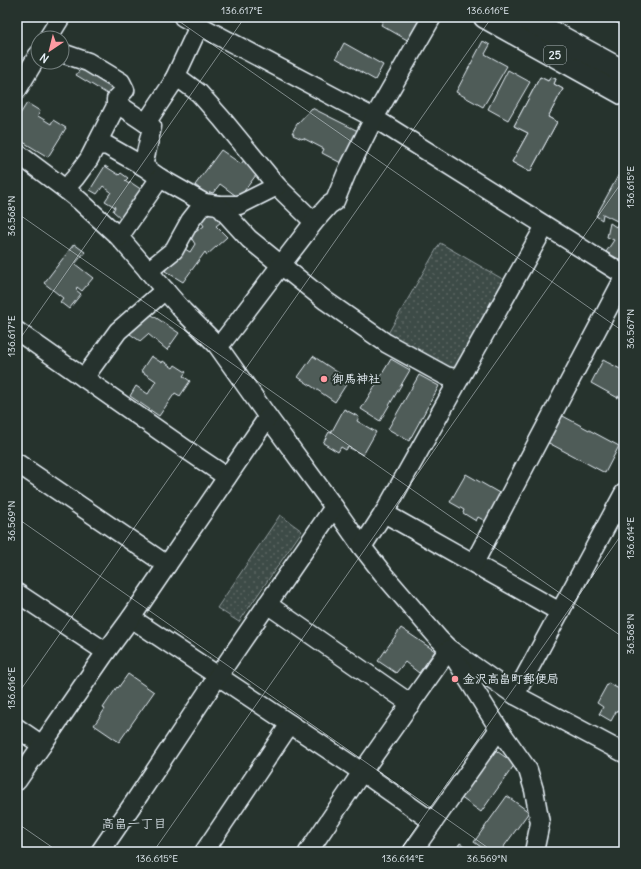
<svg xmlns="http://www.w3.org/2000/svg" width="641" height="869" font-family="Delius,'Klee One',sans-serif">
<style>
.park{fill:url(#park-dots);stroke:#939ea0}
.building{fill:#505c59;stroke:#e8f1f8}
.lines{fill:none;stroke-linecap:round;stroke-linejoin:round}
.minor-casing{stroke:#e8f1f8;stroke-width:21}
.major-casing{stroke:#e8f1f8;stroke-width:25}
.minor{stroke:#26332d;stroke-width:18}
.major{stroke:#26332d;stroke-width:22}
.ticks{fill:none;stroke:#e8f1f8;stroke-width:1;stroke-opacity:0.45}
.poi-dot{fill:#ff9aa2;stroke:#26332d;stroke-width:1.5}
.labels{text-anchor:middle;stroke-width:4;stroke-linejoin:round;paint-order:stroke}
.shield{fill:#26332d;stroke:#aeb8bb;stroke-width:1}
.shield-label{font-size:11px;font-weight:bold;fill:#e8f1f8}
.poi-label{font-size:12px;font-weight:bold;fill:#e8f1f8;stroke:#26332d;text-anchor:start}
.neighbourhood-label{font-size:13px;fill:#e8f1f8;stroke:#26332d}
.neatline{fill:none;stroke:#e8f1f8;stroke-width:1.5}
.ticks-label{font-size:10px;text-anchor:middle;fill:#e8f1f8}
</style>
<defs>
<pattern id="park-dots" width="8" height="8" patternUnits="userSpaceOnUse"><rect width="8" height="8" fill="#3e4b47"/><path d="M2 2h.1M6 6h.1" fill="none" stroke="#5a6562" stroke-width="1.8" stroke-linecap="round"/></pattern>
</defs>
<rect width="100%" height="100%" fill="#26332d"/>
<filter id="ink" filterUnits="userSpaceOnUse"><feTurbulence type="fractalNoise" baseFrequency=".025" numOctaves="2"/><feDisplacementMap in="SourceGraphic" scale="8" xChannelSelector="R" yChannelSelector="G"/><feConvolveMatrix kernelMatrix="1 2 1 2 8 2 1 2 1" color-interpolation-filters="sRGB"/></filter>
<g filter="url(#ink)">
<!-- park -->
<g class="park">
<path d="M440,243l66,38 -47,89 -9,1 -64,-34 38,-66z"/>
<path d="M280,515l22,16 -63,91 -22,-14z"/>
</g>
<!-- building -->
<g class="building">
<path d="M385,17h37l-13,24 -28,-16z"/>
<path d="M483,41l7,4 -5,9 22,12 -24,41 -27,-15z"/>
<path d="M344,43l39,22 -8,15 -39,-22z"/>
<path d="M84,64l32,21 -7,10 -33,-20z"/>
<path d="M508,70l22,12 -22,38 -20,-11z"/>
<path d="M540,77l8,4 3,-4 5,2 -2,5 9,5 -15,28 9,5 -27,50 -18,-10 16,-29 -14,-7z"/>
<path d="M540,77l8,4 3,-4 5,2 -2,5 9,5 -15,28 9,5 -27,50 -18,-10 16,-29 -14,-7z"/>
<path d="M27,103l13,8 -2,5 13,8 2,-4 13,8 -18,29 -30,-18 1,-1 -2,-2v-17z"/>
<path d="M312,108l46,23 -12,25 -1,-1 -4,8 -19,-10 2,-4 -21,-11 -1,1 -9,-4 1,-2h-2l5,-9z"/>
<path d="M221,150l20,14 3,-4 15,11 -20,27 -19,-14 -7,9 -3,-1 -2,3 -13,-10z"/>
<path d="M624,165v97l-18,-10 8,-12 -7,-3 3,-14 6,4 3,-5 -16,-8 -1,6 -6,-4z"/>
<path d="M105,166l14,9 2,-2 7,5 -3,3 4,3 1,-2 12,8 -20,29 -9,-8 2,-4 -10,-6 6,-9 -8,-6 -6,8 -7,-4z"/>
<path d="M213,211l8,11 -5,4 11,11 -20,18 -2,-3 -22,30 -18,-11 15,-25 10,6 5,-8 -5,-8 14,-10 -4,-6z"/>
<path d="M74,244l11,8 -10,12 18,14 -11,13 -5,-4 -1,3 5,4 -12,15 -9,-7 3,-4 -19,-15z"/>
<path d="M146,311l33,22 -12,17 -19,-16 -8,7 -10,-7z"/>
<path d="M151,356l11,7 1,-2 10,7 2,-3 11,7 -3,4 7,5 -10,15 -5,-3 -16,23 -29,-20 6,-10 12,8 8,-13 -15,-10z"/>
<path d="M313,356l36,24 -14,22 -37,-25z"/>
<path d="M391,359l19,11 -30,51 -19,-12z"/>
<path d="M603,360l21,11v28l-6,-3v2l-27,-15z"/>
<path d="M419,375l20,11 -30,55 -21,-12z"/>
<path d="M344,409l15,8 -2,4 19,11 -13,23 -15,-8 -2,3 -5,-3 -3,5 -15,-9 6,-11 2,1z"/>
<path d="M561,415l58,31 -14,27 -58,-31z"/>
<path d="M466,474l35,20 -16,27 -7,-4 -2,4 -13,-8 1,-3 -14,-8z"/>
<path d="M401,628l34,23 -16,22 -9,-7 -5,-4 -9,11 -18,-12z"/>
<path d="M128,674l26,18 -35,50 -25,-17 11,-16 -2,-1 14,-21 1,1z"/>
<path d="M624,680v34l-7,-4 -6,11 -12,-7 4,-7 -6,-4 11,-20 11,6z"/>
<path d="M494,749l21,15 -34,48 -21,-15z"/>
<path d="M507,796l22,16 -29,40h-12l-14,-10z"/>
<path d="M460,843l13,9h-19z"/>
</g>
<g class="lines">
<defs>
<g id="minor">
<path d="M183,17l191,101 250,157"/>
<path d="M48,38l13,-21"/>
<path d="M62,53l26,9 33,20 4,8 -9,9v7l-27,53 -14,19 -10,11"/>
<path d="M174,79h6l19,14 23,26 55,67 37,36"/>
<path d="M17,90l21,-35"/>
<path d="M116,106l6,1 24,16"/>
<path d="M96,146l10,-1 37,21"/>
<path d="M17,153l48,36 15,12 39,36 64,74 34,34 51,72 66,90 28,40 22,28 55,64 10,10 66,46 109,58"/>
<path d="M160,178l-17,-12 9,-39 -6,-4 26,-39 27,-58"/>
<path d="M218,205h21l38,-19"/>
<path d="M119,237l41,-59 44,25 14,2 31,34 32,26 45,36 60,42 60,33 13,3"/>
<path d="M148,271l26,-21 16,-29 14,-18"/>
<path d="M17,331l167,117 43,29"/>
<path d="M217,345l7,-5 57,-75 33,-43 15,-17 6,-4 12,-29 27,-54 58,-101"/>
<path d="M84,378l34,-47 47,-41"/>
<path d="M17,463l150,102"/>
<path d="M384,513l176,99"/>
<path d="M362,547l25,-39 158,-282"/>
<path d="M474,563l150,-285"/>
<path d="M17,593l89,59"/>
<path d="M267,604l144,100"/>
<path d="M131,618l231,154 71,50"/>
<path d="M515,695l109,-202"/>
<path d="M17,728l25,17 64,-93 25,-34 137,-201"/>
<path d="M17,781l25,-36"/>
<path d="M100,852l35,-51 83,-125 116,-169"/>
<path d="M204,852l86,-128"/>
<path d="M308,852l54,-80 87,-123 50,80 29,41 6,20 6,33 -6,29"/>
<path d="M412,852l87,-123"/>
</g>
<g id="major">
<path d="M485,17l139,77"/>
<path d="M524,17l100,55"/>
</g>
</defs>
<!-- minor casing -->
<use href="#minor" class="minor-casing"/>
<!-- major casing -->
<use href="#major" class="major-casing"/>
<!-- minor -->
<use href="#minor" class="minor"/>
<!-- major -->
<use href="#major" class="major"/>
</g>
</g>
<!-- ticks -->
<path class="ticks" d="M173,17l451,315M609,17l15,10M17,213l607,425M17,343l228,-326M17,518l477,334M17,695l475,-678M17,823l42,29M153,852l471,-673M399,852l225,-321"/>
<!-- markers -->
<g class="poi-dot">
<circle cx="324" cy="379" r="4"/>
<circle cx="455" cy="679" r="4"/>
</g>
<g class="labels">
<!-- shield labels -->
<rect class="shield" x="544" y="46" width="22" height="18" rx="3"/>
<g class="shield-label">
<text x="555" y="59">25</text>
</g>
<!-- poi labels -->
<g class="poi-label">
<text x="332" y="383">御馬神社</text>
<text x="463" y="683">金沢高畠町郵便局</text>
</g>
<!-- neighbourhood labels -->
<g class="neighbourhood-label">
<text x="134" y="828">高畠一丁目</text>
</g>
</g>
<!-- margin -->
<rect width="641" height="869" fill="none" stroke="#26332d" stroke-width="44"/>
<!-- north arrow -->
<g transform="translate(50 50) rotate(215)"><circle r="19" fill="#26332d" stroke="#747f7e"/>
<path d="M0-3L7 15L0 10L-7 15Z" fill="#ff9aa2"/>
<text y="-6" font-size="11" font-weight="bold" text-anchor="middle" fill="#e8f1f8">N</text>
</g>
<rect x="22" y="22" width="597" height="825" class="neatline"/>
<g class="ticks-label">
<text x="242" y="14">136.617°E</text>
<text x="488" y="14">136.616°E</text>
<text transform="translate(630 187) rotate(-90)" y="4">136.615°E</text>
<text transform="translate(11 216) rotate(-90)" y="4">36.568°N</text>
<text transform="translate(630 329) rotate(-90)" y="4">36.567°N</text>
<text transform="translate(11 336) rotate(-90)" y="4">136.617°E</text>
<text transform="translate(11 521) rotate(-90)" y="4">36.569°N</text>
<text transform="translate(630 538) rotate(-90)" y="4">136.614°E</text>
<text transform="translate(630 634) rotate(-90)" y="4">36.568°N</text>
<text transform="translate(11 688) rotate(-90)" y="4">136.616°E</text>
<text x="157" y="862">136.615°E</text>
<text x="403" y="862">136.614°E</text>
<text x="487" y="862">36.569°N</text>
</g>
</svg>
